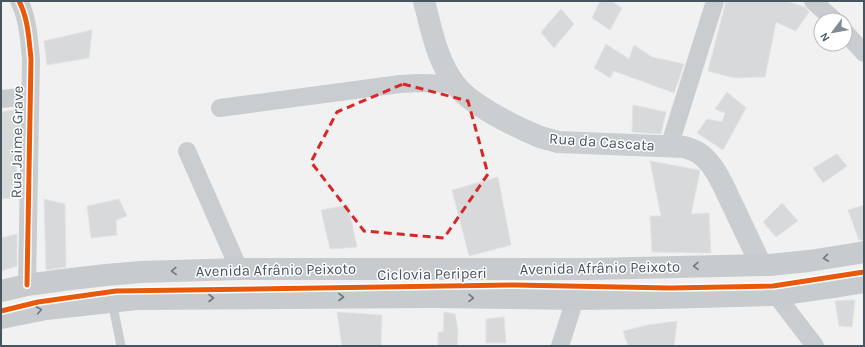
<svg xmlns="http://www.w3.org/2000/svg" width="865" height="347" font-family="Karla,sans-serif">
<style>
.building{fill:#d8d9da;stroke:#e3e3e4}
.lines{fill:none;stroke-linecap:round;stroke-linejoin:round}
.service{stroke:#cacdd0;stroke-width:9}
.minor{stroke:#cacdd0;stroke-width:18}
.secondary{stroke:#cbced1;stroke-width:22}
.primary{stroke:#c7cbce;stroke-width:22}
.cycleway-casing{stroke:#fff;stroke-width:8}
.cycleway{stroke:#e8590c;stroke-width:5}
.oneway{stroke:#6d7880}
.marked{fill:none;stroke:#d62828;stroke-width:3;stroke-dasharray:8 5;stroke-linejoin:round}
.labels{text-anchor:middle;stroke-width:3;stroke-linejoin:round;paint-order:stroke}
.street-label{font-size:15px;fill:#47555f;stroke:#fff}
</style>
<rect width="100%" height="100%" fill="#f2f1f1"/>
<!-- building -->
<g class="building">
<path d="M600,1h11l11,7 -12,22 -18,-12z"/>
<path d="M726,1h60l19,6 4,5 -13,19 -20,-9 -11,55 -31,1 -26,-7z"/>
<path d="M561,9l13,15 -20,24 -13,-16z"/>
<path d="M92,30l-3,28 -42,7 -3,-24z"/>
<path d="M606,44l23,15 5,-14 18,12 32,7 -10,29 -60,-22 -4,7 -16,-10z"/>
<path d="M727,92l19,16 -23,42 -26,-17 10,-14 15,3 3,-9 -10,-4z"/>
<path d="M633,105l33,7 -5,22 -29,-2z"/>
<path d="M20,109l-1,33 -6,1 5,37v17l-17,2v-87z"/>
<path d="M837,154l10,12 -24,17 -10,-15z"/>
<path d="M650,161l49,9 1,1 -9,43 18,-1 2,40 -59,-1 -2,-36h11z"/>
<path d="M498,177l13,68 -42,11 -17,-66z"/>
<path d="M44,199l21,5 1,63 -20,3z"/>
<path d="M119,199l8,17 -11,4 1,15 -26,3 -4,-32z"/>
<path d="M782,203l16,18 -22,16 -13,-15z"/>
<path d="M348,205l9,42 -27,2 -9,-39z"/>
<path d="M864,205v35h-5l-11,-30z"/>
<path d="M17,234v32l-16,5v-33z"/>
<path d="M855,300l-3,27 -13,-1 -4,-25z"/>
<path d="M337,312l45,3 -1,31h-39z"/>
<path d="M444,312l11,2 3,16 -1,16h-19v-14h5z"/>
<path d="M504,317l2,26h-20v-24z"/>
<path d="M677,321l-3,25h-46l-5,-15 25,-6z"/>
</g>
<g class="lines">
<!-- service -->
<path class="service" d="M112,301l9,45"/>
<!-- minor -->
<g class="minor">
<path d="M19,1c9,17 10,38 12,58l-4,226"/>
<path d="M813,1l21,19"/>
<path d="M845,32l19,21"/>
<path d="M1,99l29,-3"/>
<path d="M220,108l180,-24 20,-1 35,1"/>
<path d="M669,147l46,-146"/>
<path d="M187,151l52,118"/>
<path d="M776,295l39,51"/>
<path d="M560,346l15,-47"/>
</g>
<!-- secondary -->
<path class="secondary" d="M424,1c7,27 13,60 31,83 15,21 61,43 85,53 6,2 12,3 18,5l126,5c3,1 6,2 9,3 15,6 24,23 31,37l37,78"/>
<!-- primary -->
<g class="primary">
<path d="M1,291l26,-6 36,-5 43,-5 35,-3 98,-3h352l178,-4 40,-4 44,-7 11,-2"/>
<path d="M1,318l45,-9 91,-10 295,-2 143,2 87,-1 114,-3 64,-9 24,-4"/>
</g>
<defs>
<g id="cycleway">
<path d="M19,1c9,17 10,38 12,58l-4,226"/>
<path d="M1,311l37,-9 78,-11 399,-6 155,3 103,-2 91,-14"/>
</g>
</defs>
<!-- cycleway casing -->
<use href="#cycleway" class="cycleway-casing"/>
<!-- cycleway -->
<use href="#cycleway" class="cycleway"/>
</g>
<!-- one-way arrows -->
<defs><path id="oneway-chevron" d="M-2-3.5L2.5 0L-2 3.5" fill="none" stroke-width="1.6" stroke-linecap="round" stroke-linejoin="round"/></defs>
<g class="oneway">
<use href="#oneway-chevron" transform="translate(826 258) rotate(172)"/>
<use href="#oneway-chevron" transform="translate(696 266) rotate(179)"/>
<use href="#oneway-chevron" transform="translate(174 271) rotate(178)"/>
<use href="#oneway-chevron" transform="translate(341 297)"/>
<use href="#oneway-chevron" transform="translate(211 298)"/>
<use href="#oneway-chevron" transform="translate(471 298) rotate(1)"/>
<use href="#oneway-chevron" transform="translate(39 310) rotate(-11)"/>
</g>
<!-- marked area -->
<path class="marked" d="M403,84l65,17 20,73 -44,64 -80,-7 -53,-69 26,-50z"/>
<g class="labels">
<!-- street labels -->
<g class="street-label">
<text transform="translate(17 142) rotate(-89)" y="5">Rua Jaime Grave</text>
<text transform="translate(602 142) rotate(4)" y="5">Rua da Cascata</text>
<text transform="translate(600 268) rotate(-1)" y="5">Avenida Afrânio Peixoto</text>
<text transform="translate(276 270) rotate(-1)" y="5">Avenida Afrânio Peixoto</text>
<text transform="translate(432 274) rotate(-1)" y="5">Ciclovia Periperi</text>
</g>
</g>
<!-- border -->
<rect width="865" height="347" fill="none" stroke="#47555f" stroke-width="4"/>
<!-- north arrow -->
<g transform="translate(833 32) rotate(238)"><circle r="19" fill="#ffffff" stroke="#b5bbbf"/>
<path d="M0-3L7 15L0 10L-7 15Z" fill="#838c92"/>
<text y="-6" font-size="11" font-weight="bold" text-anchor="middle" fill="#47555f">N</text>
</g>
</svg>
